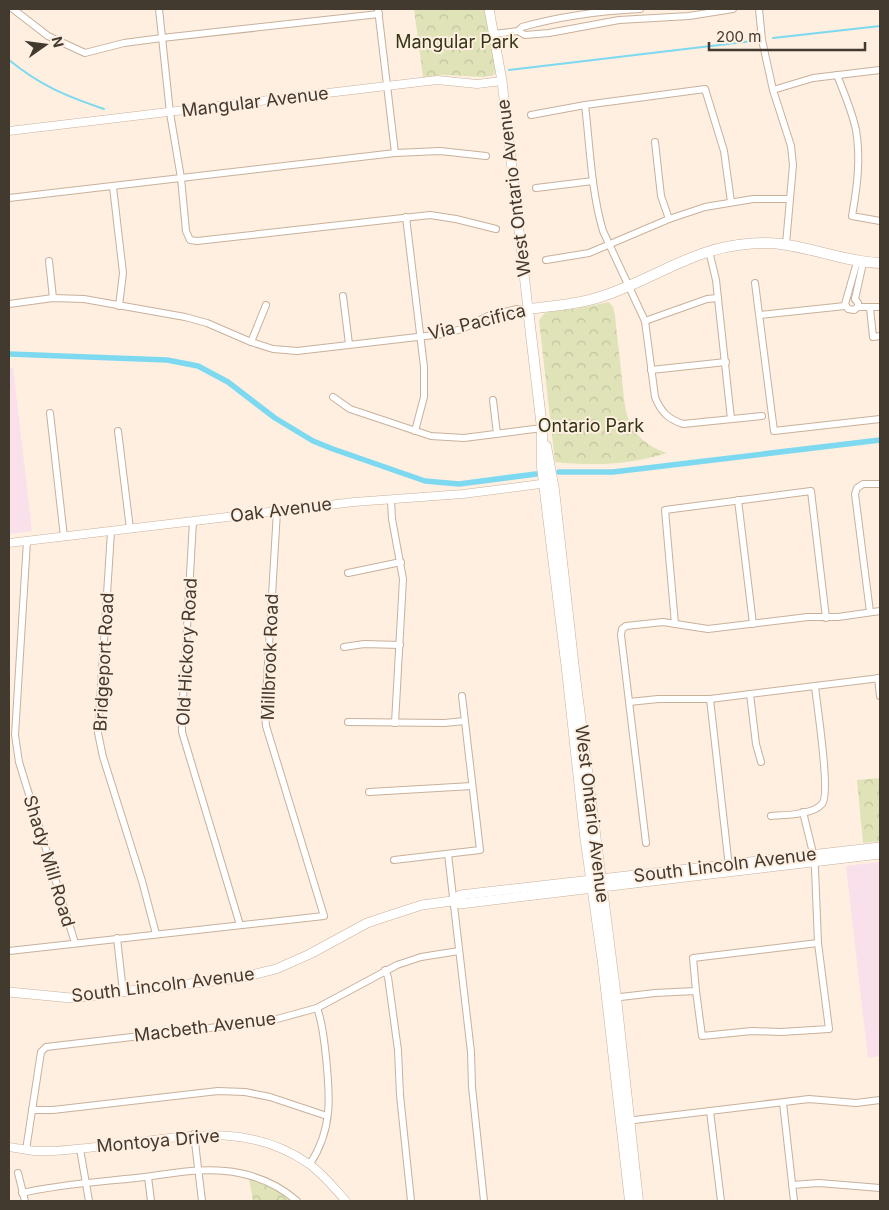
<svg xmlns="http://www.w3.org/2000/svg" width="889" height="1210" font-family="Inter,sans-serif">
<style>
.education{fill:#f9e0eb}
.park{fill:url(#park-crowns)}
.lines{fill:none;stroke-linecap:round;stroke-linejoin:round}
.stream{stroke:#7cd9f0;stroke-width:2}
.canal{stroke:#7cd9f0;stroke-width:5.5}
.minor-casing{stroke:#c8b19b;stroke-width:8}
.tertiary-casing{stroke:#c8b19b;stroke-width:9}
.secondary-casing{stroke:#c8b19b;stroke-width:10}
.primary-casing{stroke:#c8b19b;stroke-width:11}
.minor{stroke:#fff;stroke-width:6}
.tertiary{stroke:#fff;stroke-width:8}
.secondary{stroke:#fff;stroke-width:9}
.primary{stroke:#fff;stroke-width:10}
.labels{text-anchor:middle;stroke-width:4;stroke-linejoin:round;paint-order:stroke}
.park-label{font-size:18px;fill:#333515;stroke:#feefe1}
.street-label{font-size:18px;fill:#42392f;stroke:#feefe1}
</style>
<defs>
<pattern id="park-crowns" width="20" height="18" patternUnits="userSpaceOnUse" patternTransform="scale(1.25)"><rect width="20" height="18" fill="#dfe3b7"/><path d="M2 6a3 3 0 1 1 6 0M12 15a3 3 0 1 1 6 0" fill="none" stroke="#c1c49e"/></pattern>
</defs>
<rect width="100%" height="100%" fill="#feefe1"/>
<!-- education -->
<g class="education">
<path d="M9,368h4l19,163 -23,3z"/>
<path d="M880,862v194l-12,2 -22,-192z"/>
</g>
<!-- park -->
<g class="park">
<path d="M414,9h70c3,15 15,53 10,66l-10,2 -40,-2 -21,2z"/>
<path d="M609,302l4,5 2,8c2,22 5,43 7,65 2,15 2,32 9,45 8,15 21,23 36,28 -36,12 -75,13 -112,9l-16,-142 5,-6 4,-2 27,-3z"/>
<path d="M880,778v63l-17,2 -6,-63z"/>
<path d="M249,1179l24,9 19,13h-39z"/>
</g>
<g class="lines">
<!-- stream -->
<g class="stream">
<path d="M773,38l107,-12"/>
<path d="M9,60c32,26 57,36 95,49"/>
<path d="M509,70l244,-29"/>
</g>
<!-- canal -->
<g class="canal">
<path d="M9,354l158,6 31,6 30,16 47,36 38,23 20,8 92,32 34,3 77,-10"/>
<path d="M559,472h54l267,-32"/>
</g>
<defs>
<g id="minor">
<path d="M13,9l35,27 37,17 39,-10 38,-5 217,-24"/>
<path d="M159,9l11,104 11,65 5,53 4,9 7,1 233,-26 26,4 40,10"/>
<path d="M378,9l17,144"/>
<path d="M759,9l3,31 11,50 18,56 2,19 -7,79"/>
<path d="M518,31l7,4 24,-2 70,-13 70,-4 44,-7"/>
<path d="M494,34l24,-3 4,-4c39,-11 78,-16 118,-18"/>
<path d="M837,75c7,18 15,36 19,55 5,29 1,58 -4,86l28,5"/>
<path d="M773,90l40,-12 67,-8"/>
<path d="M585,105c5,42 6,85 18,126l42,90 10,76c6,15 13,22 28,27l79,-8"/>
<path d="M531,115l54,-10 120,-16 19,62 7,51"/>
<path d="M655,142l6,54 8,23"/>
<path d="M113,187l10,86 -4,33"/>
<path d="M536,188l57,-7"/>
<path d="M9,198l386,-45 45,-2 46,5"/>
<path d="M406,217l18,150v30l-9,34"/>
<path d="M709,251l7,29 15,139"/>
<path d="M546,260l43,-7 80,-34 36,-12 48,-8h37"/>
<path d="M49,261l4,37"/>
<path d="M755,283l19,148 106,-12"/>
<path d="M343,296l6,48"/>
<path d="M855,299l3,4v4l-4,3 -6,-1 -3,-5 12,-42"/>
<path d="M855,299l8,-36"/>
<path d="M9,304l44,-6 31,1 101,18 22,6 44,19 22,7 24,2 146,-17 19,-5 26,-13 29,-7h11"/>
<path d="M858,307h22"/>
<path d="M870,308l3,29 7,-1"/>
<path d="M760,315l85,-9"/>
<path d="M645,321l62,-22 11,-1"/>
<path d="M251,342l15,-37"/>
<path d="M651,370l75,-8"/>
<path d="M333,397l17,12 81,27 33,2 78,-10"/>
<path d="M493,400l4,34"/>
<path d="M50,413l14,124"/>
<path d="M118,431l12,98"/>
<path d="M391,500l1,19 11,60 -8,144"/>
<path d="M738,500l15,124"/>
<path d="M193,521l-11,196v15l58,193"/>
<path d="M111,532l-13,201 5,24 39,124 14,53"/>
<path d="M27,541l-12,194 4,27 56,181"/>
<path d="M348,573l53,-11"/>
<path d="M870,612l-15,-118 2,-6 6,-4h17"/>
<path d="M675,624l-10,-114 146,-19 15,127"/>
<path d="M344,647l20,-3 36,1"/>
<path d="M878,678l2,18"/>
<path d="M750,694l6,50 5,18"/>
<path d="M710,699l19,168"/>
<path d="M629,702l29,-3h52l170,-21"/>
<path d="M348,722l96,1 21,-2"/>
<path d="M369,792l103,-6"/>
<path d="M771,816c13,-1 42,-1 51,-12 9,-9 -5,-99 -7,-117"/>
<path d="M646,843l-25,-208 1,-6 4,-3 37,-4 45,7 100,-12h30l42,-6"/>
<path d="M448,854l23,198 1,35 12,114"/>
<path d="M394,860l86,-10 -18,-154"/>
<path d="M117,938l6,54"/>
<path d="M9,951l315,-35 -58,-190 -1,-13 12,-202"/>
<path d="M385,970l3,7 10,73 2,45 11,106"/>
<path d="M696,991l6,45 50,-5 29,1 48,-3 -11,-86 -3,-74 -3,-20 -9,-37"/>
<path d="M612,998l43,-5 41,-2 -3,-33 125,-15"/>
<path d="M783,1103l11,98"/>
<path d="M32,1110h21l165,-19 27,1 25,5 57,19"/>
<path d="M710,1111l11,90"/>
<path d="M626,1121l183,-22 47,4 24,-3"/>
<path d="M194,1134l8,67"/>
<path d="M80,1149l9,52"/>
<path d="M26,1150l15,-98 5,-5 189,-22 42,-6 40,-11 80,-43 24,-8 38,-6"/>
<path d="M310,1164c23,-35 20,-68 16,-107 -2,-17 -3,-33 -9,-49"/>
<path d="M18,1173l7,28"/>
<path d="M148,1177l3,24"/>
<path d="M792,1185l27,-2 61,5"/>
<path d="M22,1193c38,-9 77,-11 114,-15 34,-4 70,-12 103,-5 21,4 42,14 58,28"/>
</g>
<g id="tertiary">
<path d="M9,131l428,-51 40,4 25,-3"/>
<path d="M9,543l345,-41 109,-8 85,-11"/>
<path d="M9,1147l25,4h19c26,-2 53,-5 79,-8 63,-9 121,-18 177,21 14,10 25,24 37,37"/>
</g>
<g id="secondary">
<path d="M489,9l13,72 26,228"/>
<path d="M452,901l8,-6 420,-48"/>
<path d="M9,992l62,6 168,-20 37,-9 34,-15 57,-31 27,-9 28,-9 30,-4 8,3 420,-50"/>
</g>
<g id="primary">
<path d="M546,446l8,44 20,179 42,329 22,203"/>
<path d="M630,1201l-27,-238 -18,-128 -18,-165 -23,-186 -2,-17v-39l-14,-119c25,-3 52,-5 75,-13 46,-15 87,-45 135,-51 16,-2 34,-3 49,0 32,5 61,17 93,18"/>
</g>
</defs>
<!-- minor casing -->
<use href="#minor" class="minor-casing"/>
<!-- tertiary casing -->
<use href="#tertiary" class="tertiary-casing"/>
<!-- secondary casing -->
<use href="#secondary" class="secondary-casing"/>
<!-- primary casing -->
<use href="#primary" class="primary-casing"/>
<!-- minor -->
<use href="#minor" class="minor"/>
<!-- tertiary -->
<use href="#tertiary" class="tertiary"/>
<!-- secondary -->
<use href="#secondary" class="secondary"/>
<!-- primary -->
<use href="#primary" class="primary"/>
</g>
<g class="labels">
<!-- park labels -->
<g class="park-label">
<text x="457" y="48">Mangular Park</text>
<text x="591" y="432">Ontario Park</text>
</g>
<!-- street labels -->
<g class="street-label">
<text transform="translate(255 102) rotate(-7)" y="6">Mangular Avenue</text>
<text transform="translate(514 188) rotate(-97)" y="6">West Ontario Avenue</text>
<text transform="translate(477 322) rotate(-14)" y="6">Via Pacifica</text>
<text transform="translate(281 510) rotate(-7)" y="6">Oak Avenue</text>
<text transform="translate(187 652) rotate(-87)" y="6">Old Hickory Road</text>
<text transform="translate(270 657) rotate(-88)" y="6">Millbrook Road</text>
<text transform="translate(104 662) rotate(-87)" y="6">Bridgeport Road</text>
<text transform="translate(592 814) rotate(83)" y="6">West Ontario Avenue</text>
<text transform="translate(49 861) rotate(73)" y="6">Shady Mill Road</text>
<text transform="translate(725 865) rotate(-7)" y="6">South Lincoln Avenue</text>
<text transform="translate(163 985) rotate(-7)" y="6">South Lincoln Avenue</text>
<text transform="translate(205 1027) rotate(-7)" y="6">Macbeth Avenue</text>
<text transform="translate(158 1141) rotate(-5)" y="6">Montoya Drive</text>
</g>
</g>
<!-- border -->
<rect width="889" height="1210" fill="none" stroke="#42392f" stroke-width="20"/>
<!-- north arrow -->
<g transform="translate(45 45) rotate(76)" stroke="#feefe1" stroke-width="4" paint-order="stroke">
<path d="M0-4L9 19L0 12L-9 19Z" fill="#42392f"/>
<text y="-8" font-size="14" font-weight="bold" text-anchor="middle" fill="#42392f">N</text>
</g>
<!-- scale -->
<path d="M709 42v8h156v-8" fill="none" stroke="#42392f" stroke-width="2.5"/>
<text x="716" y="42" font-size="15" fill="#42392f" stroke="#feefe1" stroke-width="4" paint-order="stroke">200 m</text>
</svg>
